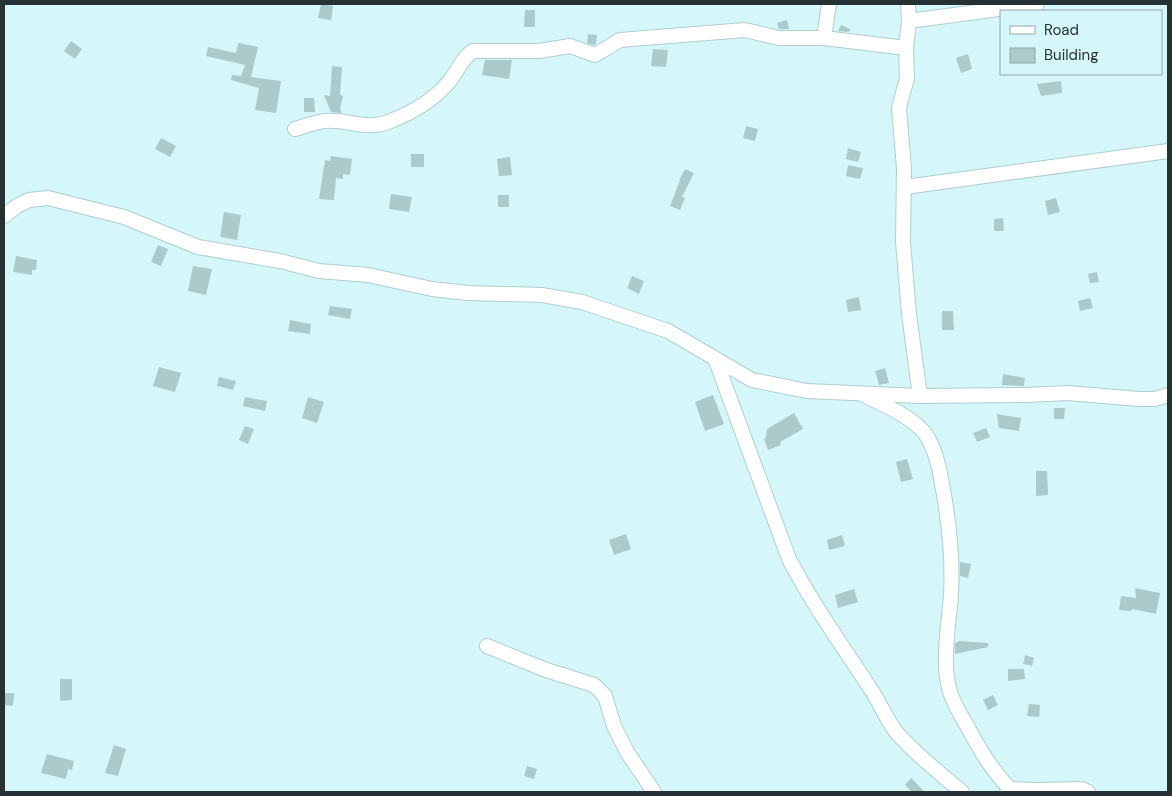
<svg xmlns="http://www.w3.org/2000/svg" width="1172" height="796" font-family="'DM Sans',sans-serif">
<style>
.building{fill:#aacacc}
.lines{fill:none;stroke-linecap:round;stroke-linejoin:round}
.minor-casing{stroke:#aeced0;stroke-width:16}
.minor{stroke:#fff;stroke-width:14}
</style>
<rect width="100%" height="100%" fill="#d6f7fa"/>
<!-- building -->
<g class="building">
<path d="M321,4l12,2 -2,14 -13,-2z"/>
<path d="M525,10h10v17h-11z"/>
<path d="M787,20l2,9h-10l-2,-6z"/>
<path d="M841,25l9,4 -1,3 -11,-1z"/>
<path d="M588,34l9,1 -1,9 -2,1 -7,-2z"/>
<path d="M71,41l11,8 -7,10 -11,-8z"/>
<path d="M238,43l20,4 -7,30 30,4 -5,32 -21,-3 4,-22 -28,-8 1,-5 9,1 4,-11 -39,-9 2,-9 28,6z"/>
<path d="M653,49l15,1 -2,17 -15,-1z"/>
<path d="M968,54l4,15 -11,4 -5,-15z"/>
<path d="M485,60h27l-3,19 -27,-4z"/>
<path d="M332,66l10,1 -2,28 3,1 -3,13 2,4 -11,-1 -7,-17 6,1z"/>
<path d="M1061,81l1,12 -21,3 -4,-12z"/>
<path d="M304,98h10l1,14h-11z"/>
<path d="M746,126l12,3 -3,12 -12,-3z"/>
<path d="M161,138l15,8 -6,11 -15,-8z"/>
<path d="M848,148l13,4 -3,10 -12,-3z"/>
<rect x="411" y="154" width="13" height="13"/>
<path d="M331,156l21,3 -2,16 -7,-1v5l-7,-1 -2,22 -15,-1 6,-39 5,1z"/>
<path d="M510,157l2,18 -13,1 -2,-17z"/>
<path d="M848,165l15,3 -3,11 -14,-3z"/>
<path d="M685,169l9,4 -12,24 3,1 -5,12 -10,-4 10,-26h-1z"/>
<path d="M391,194l21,3 -3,15 -20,-3z"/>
<rect x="498" y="195" width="11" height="12"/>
<path d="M1056,198l4,14 -12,3 -3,-14z"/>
<path d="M224,212l17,3 -4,25 -17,-3z"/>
<path d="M1003,218l1,13h-10v-12z"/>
<path d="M158,245l10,4 -7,17 -10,-4z"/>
<path d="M16,256l21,4 -1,10h-4v5l-19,-3z"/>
<path d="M193,266l19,3 -6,26 -18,-4z"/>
<path d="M1097,272l2,10 -9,1 -2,-9z"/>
<path d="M632,276l12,5 -5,13 -12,-6z"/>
<path d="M859,297l2,13 -13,2 -2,-12z"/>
<path d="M1090,298l3,10 -13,3 -2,-10z"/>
<path d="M330,306l22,3 -2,10 -22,-4z"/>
<path d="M942,311h11l1,19h-12z"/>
<path d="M290,320l21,4 -1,10 -22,-3z"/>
<path d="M159,367l22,6 -6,19 -22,-6z"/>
<path d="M885,368l4,15 -10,2 -4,-14z"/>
<path d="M1003,374l22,4 -1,8 -22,-1z"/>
<path d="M219,377l17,4 -3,9 -16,-4z"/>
<path d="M713,395l11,29 -19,7 -10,-29z"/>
<path d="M245,397l22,4 -2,10 -22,-5z"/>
<path d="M308,397l16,5 -7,21 -15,-5z"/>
<path d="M1054,408h11l-1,11h-10z"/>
<path d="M794,413l9,16 -23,13 1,3 -13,5 -4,-11 2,-1 1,-9z"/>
<path d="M997,414l24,4 -2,13 -20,-3z"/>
<path d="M245,426l9,3 -6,15 -9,-4z"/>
<path d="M986,428l4,9 -13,5 -4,-9z"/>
<path d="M907,459l6,20 -12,3 -5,-20z"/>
<path d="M1036,471h11l1,24 -12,1z"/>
<path d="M626,534l5,15 -17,6 -5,-15z"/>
<path d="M842,535l3,11 -16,4 -2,-10z"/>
<path d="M960,562l11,2 -3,14 -8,-2z"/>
<path d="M1135,588l25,5 -4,21 -24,-5 -1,2 -12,-1 2,-14 15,2z"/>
<path d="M854,589l4,13 -20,6 -3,-13z"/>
<path d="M959,641l29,2v4l-33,7v-11z"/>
<path d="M1025,655l9,3 -2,8 -9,-2z"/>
<path d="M1008,669h16l1,10 -17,2z"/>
<path d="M60,679h12v21l-12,1z"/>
<path d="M4,693h10l-1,13 -9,-1z"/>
<path d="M993,695l5,10 -10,5 -5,-10z"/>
<path d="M1029,704l11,1 -1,12 -12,-1z"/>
<path d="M114,745l12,4 -8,27 -13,-3z"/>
<path d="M47,754l27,7 -2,9 -4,-1 -2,10 -25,-6z"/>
<path d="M527,766l10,3 -3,10 -10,-3z"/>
<path d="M911,778l14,14h-13l-7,-7z"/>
</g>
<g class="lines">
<defs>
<g id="minor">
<path d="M908,4l1,17 -3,27 1,30 -8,30 5,60 -1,74 6,72 11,82"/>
<path d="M909,21l128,-17"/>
<path d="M824,38l5,-34"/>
<path d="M295,129c10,-3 20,-7 30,-8 26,-2 41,11 68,-1 20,-8 40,-20 54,-36 10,-10 14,-26 26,-33h66l31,-5 25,9 25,-15 125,-10 34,8h45l82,10"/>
<path d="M905,187l263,-36"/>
<path d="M4,216l13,-10 12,-6 19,-2 76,19 74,30 82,14 39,10 49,4 64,14 36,4 74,2 40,7 86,29 84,49 55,11 113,5 106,-1 42,-2 71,6h16l13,-4"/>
<path d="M716,361l73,198c24,46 53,86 81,129 10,14 16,32 27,45 19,22 43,40 65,59"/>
<path d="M862,394c19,10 43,19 59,35 12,11 19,39 21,55 7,37 11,73 9,110 -2,32 -10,67 -1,98 4,12 11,24 17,34 13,24 24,43 43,63l-3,3"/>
<path d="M487,646l59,24 48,15 11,11 9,30 13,26 27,40"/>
<path d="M1010,789l26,1 46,-1 6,3"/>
</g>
</defs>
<!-- minor casing -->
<use href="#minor" class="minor-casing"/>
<!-- minor -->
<use href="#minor" class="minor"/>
</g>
<!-- border -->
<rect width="1172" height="796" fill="none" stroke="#253132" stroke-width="10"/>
<!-- legend -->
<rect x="1000" y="10" width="162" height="65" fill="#d6f7fa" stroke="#8fa8aa"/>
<rect x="1010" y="26" width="25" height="8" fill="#ffffff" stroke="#8fa8aa"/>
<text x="1044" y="35" font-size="15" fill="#253132">Road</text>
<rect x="1010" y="48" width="25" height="15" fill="#aacacc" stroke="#8fa8aa"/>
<text x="1044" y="60" font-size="15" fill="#253132">Building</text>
</svg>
